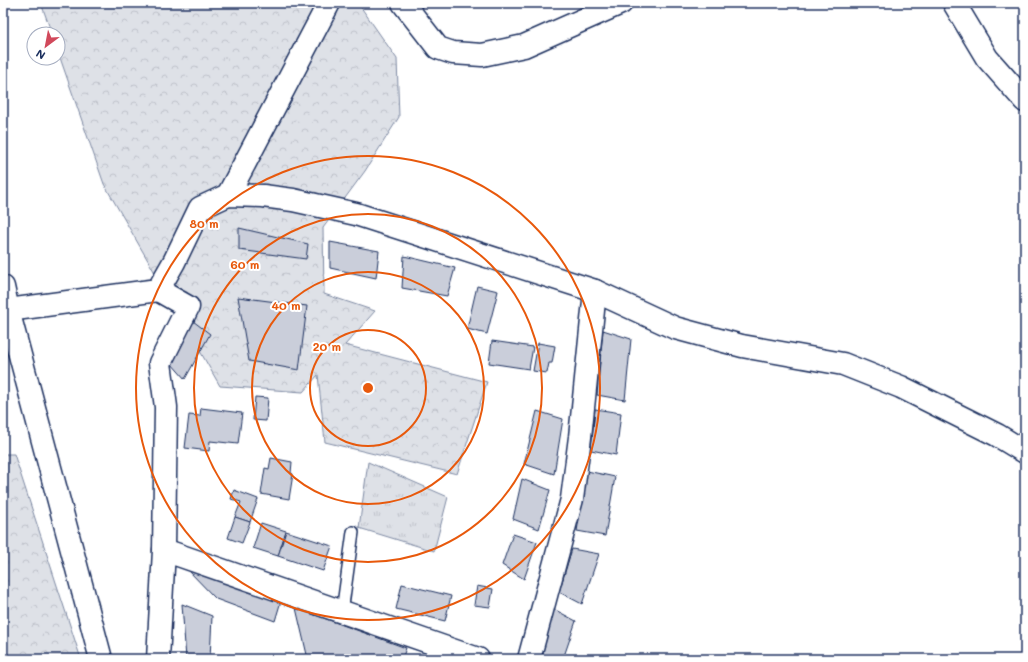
<svg xmlns="http://www.w3.org/2000/svg" width="1028" height="662" font-family="Mali,sans-serif">
<style>
.grass{fill:url(#grass-tufts);stroke:#7c88a2}
.forest{fill:url(#forest-crowns);stroke:#7c88a2}
.building{fill:#caceda;stroke:#1b2f5e}
.lines{fill:none;stroke-linecap:round;stroke-linejoin:round}
.service-casing{stroke:#1b2f5e;stroke-width:14}
.minor-casing{stroke:#1b2f5e;stroke-width:25}
.service{stroke:#fff;stroke-width:11}
.minor{stroke:#fff;stroke-width:22}
.ring{fill:none;stroke:#e8590c;stroke-width:2}
.centre{fill:#e8590c;stroke:#fff;stroke-width:2}
.ring-label{font-size:12px;text-anchor:middle;font-weight:bold;fill:#e8590c;stroke:#fff;stroke-width:4;stroke-linejoin:round;paint-order:stroke}
</style>
<defs>
<pattern id="grass-tufts" width="24" height="20" patternUnits="userSpaceOnUse"><rect width="24" height="20" fill="#dee1e7"/><path d="M3 7l-1-3M5 7V3M7 7l1-3M15 17l-1-3M17 17v-4M19 17l1-3" fill="none" stroke="#bec1c9"/></pattern>
<pattern id="forest-crowns" width="20" height="18" patternUnits="userSpaceOnUse"><rect width="20" height="18" fill="#dee1e7"/><path d="M2 6a3 3 0 1 1 6 0M12 15a3 3 0 1 1 6 0" fill="none" stroke="#bec1c9"/></pattern>
</defs>
<rect width="100%" height="100%" fill="#fff"/>
<filter id="ink" filterUnits="userSpaceOnUse"><feTurbulence type="fractalNoise" baseFrequency=".025" numOctaves="2"/><feDisplacementMap in="SourceGraphic" scale="8" xChannelSelector="R" yChannelSelector="G"/><feConvolveMatrix kernelMatrix="1 2 1 2 8 2 1 2 1" color-interpolation-filters="sRGB"/></filter>
<g filter="url(#ink)">
<!-- grass -->
<path class="grass" d="M368,462l80,35 -14,54 -75,-23z"/>
<!-- forest -->
<g class="forest">
<path d="M41,3h317l39,56 2,58 -34,54 -42,57 1,66 51,17 -30,34 142,37 -30,92 -132,-32 -7,-67 -15,17 -83,-6 -116,-202 -46,-132v-18h-6z"/>
<path d="M3,454h11l67,205h-78z"/>
</g>
<!-- building -->
<g class="building">
<path d="M239,228l69,16 -2,15 -67,-9z"/>
<path d="M330,242l49,9 -3,27 -46,-10z"/>
<path d="M404,256l51,12 -8,28 -45,-8z"/>
<path d="M477,286l21,5 -11,43 -20,-5z"/>
<path d="M238,297l69,9 -8,64 -50,-9z"/>
<path d="M193,321l17,13 -25,45 -14,-16z"/>
<path d="M603,330l28,9 -6,61 -28,-5z"/>
<path d="M492,341l41,6 -4,22 -40,-6z"/>
<path d="M538,343l17,3 -3,17h-3l-2,10 -14,-2z"/>
<path d="M255,397l13,1 -2,23 -13,-1z"/>
<path d="M201,408l41,5 -4,31 -28,-3 -1,10 -24,-3 4,-33 11,1z"/>
<path d="M595,409l26,4 -5,42 -25,-5z"/>
<path d="M537,411l26,8 -9,55 -30,-10z"/>
<path d="M271,458l21,4 -1,11 2,1 -4,25 -28,-5 4,-26 4,1z"/>
<path d="M587,471l28,6 -10,59 -28,-5z"/>
<path d="M522,479l28,11 -11,39 -26,-10z"/>
<path d="M234,490l24,9 -8,23 -15,-5 6,-15 -10,-3z"/>
<path d="M235,517l15,5 -8,21 -14,-5z"/>
<path d="M261,523l25,8 -8,25 -25,-8z"/>
<path d="M286,531l46,15 -9,25 -45,-15z"/>
<path d="M513,534l24,8 -13,37 -22,-14z"/>
<path d="M572,549l27,5 -17,50 -23,-12z"/>
<path d="M187,569l94,32 -6,20 -59,-22z"/>
<path d="M402,584l49,12 -6,25 -49,-12z"/>
<path d="M477,586l16,3 -3,18 -16,-2z"/>
<path d="M182,604l30,12 -2,43h-24z"/>
<path d="M550,607l26,14 -13,38h-22l-3,-1z"/>
<path d="M296,608l110,40 -4,11h-94z"/>
</g>
<g class="lines">
<defs>
<path id="service" d="M342,612l11,-80"/>
<g id="minor">
<path d="M403,3l35,45 15,5 29,2 42,-9 97,-43"/>
<path d="M954,3l33,55 38,43"/>
<path d="M228,195l101,-192"/>
<path d="M3,287l5,23 93,349"/>
<path d="M158,290l30,17 -28,56 6,44 -2,143"/>
<path d="M8,310l150,-20 16,-28 26,-54 28,-13 35,1 30,4 63,14 239,77 80,37 67,18 101,18 58,23 96,48 28,17"/>
<path d="M158,659l6,-109 314,109"/>
<path d="M529,659l43,-160 8,-62 15,-146"/>
</g>
</defs>
<!-- service casing -->
<use href="#service" class="service-casing"/>
<!-- minor casing -->
<use href="#minor" class="minor-casing"/>
<!-- service -->
<use href="#service" class="service"/>
<!-- minor -->
<use href="#minor" class="minor"/>
</g>
</g>
<!-- distance rings -->
<g class="ring">
<circle cx="368" cy="388" r="58"/>
<circle cx="368" cy="388" r="116"/>
<circle cx="368" cy="388" r="174"/>
<circle cx="368" cy="388" r="232"/>
</g>
<circle cx="368" cy="388" r="6" class="centre"/>
<g class="ring-label">
<text x="204" y="228">80 m</text>
<text x="245" y="269">60 m</text>
<text x="286" y="310">40 m</text>
<text x="327" y="351">20 m</text>
</g>
<!-- margin -->
<rect width="1028" height="662" fill="none" stroke="#fff" stroke-width="16"/>
<rect x="8" y="8" width="1012" height="646" fill="none" stroke="#1b2f5e" stroke-width="1.5" filter="url(#ink)"/>
<!-- north arrow -->
<g transform="translate(46 46) rotate(212)"><circle r="19" fill="#ffffff" stroke="#a4acbf"/>
<path d="M0-3L7 15L0 10L-7 15Z" fill="#d1495b"/>
<text y="-6" font-size="11" font-weight="bold" text-anchor="middle" fill="#1b2f5e">N</text>
</g>
</svg>
